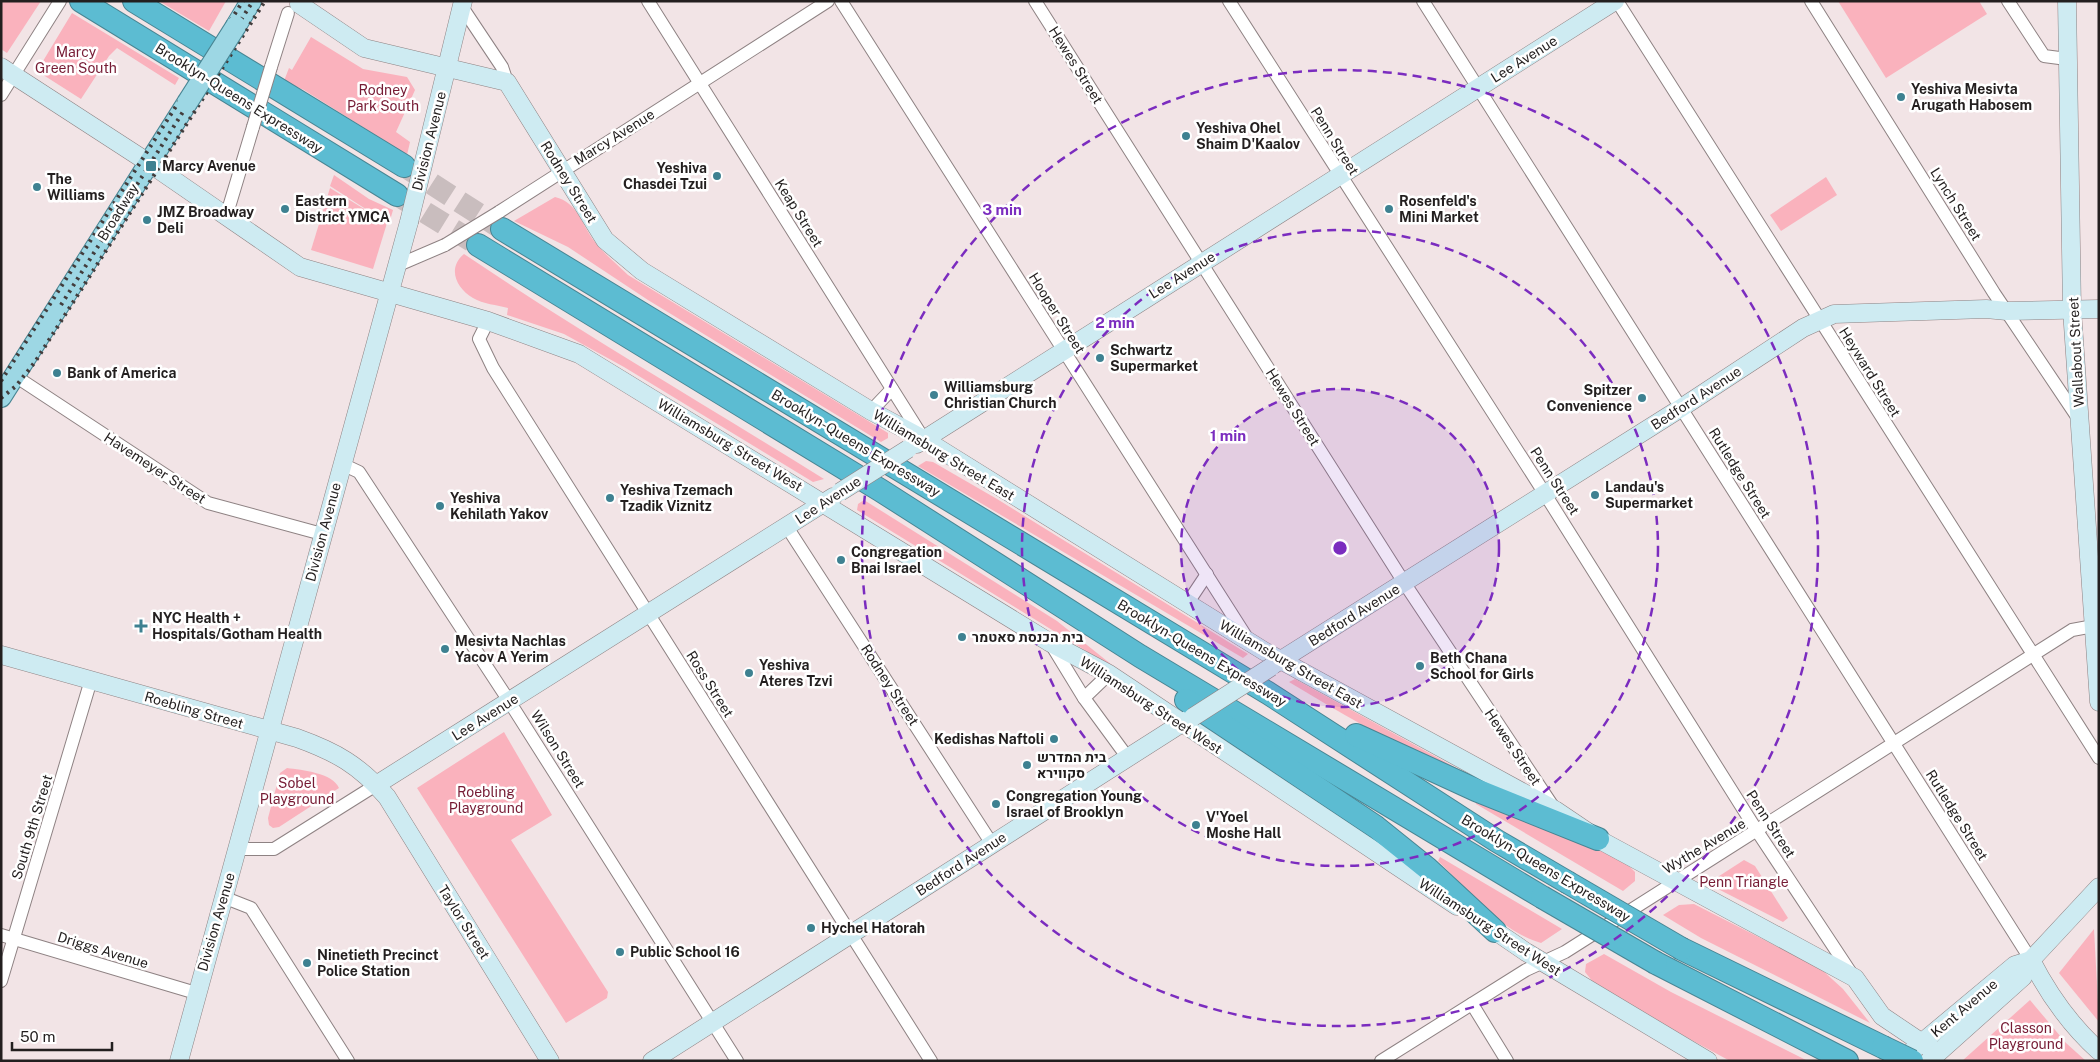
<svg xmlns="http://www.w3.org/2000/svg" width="2100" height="1062" font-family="'Public Sans',Heebo,sans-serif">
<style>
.green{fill:#fab2bd}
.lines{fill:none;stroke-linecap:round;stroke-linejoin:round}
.highway-tunnel{stroke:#c9bdbe;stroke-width:22;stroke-dasharray:22 11;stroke-linecap:butt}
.street-casing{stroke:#8e8283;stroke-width:14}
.secondary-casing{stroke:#8e8283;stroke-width:19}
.primary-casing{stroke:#488593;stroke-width:22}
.highway-casing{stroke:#488593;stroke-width:24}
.street{stroke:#fff;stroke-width:12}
.secondary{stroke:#ceebf2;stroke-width:18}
.primary{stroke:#9dd7e4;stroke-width:20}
.highway{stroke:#5cbcd2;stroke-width:22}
.rail{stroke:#423c3c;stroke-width:4;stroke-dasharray:2.5 5;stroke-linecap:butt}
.street-bridge-casing{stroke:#8e8283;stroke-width:14;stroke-linecap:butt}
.secondary-bridge-casing{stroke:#8e8283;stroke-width:19;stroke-linecap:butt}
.primary-bridge-casing{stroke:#488593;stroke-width:22;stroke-linecap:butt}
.highway-bridge-casing{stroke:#488593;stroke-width:24;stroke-linecap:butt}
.street-bridge{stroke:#fff;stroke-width:12}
.secondary-bridge{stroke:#ceebf2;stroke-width:18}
.primary-bridge{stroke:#9dd7e4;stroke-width:20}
.highway-bridge{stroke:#5cbcd2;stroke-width:22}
.ring{fill:none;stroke:#7b2cbf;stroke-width:2.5;stroke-dasharray:9 6}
.poi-dot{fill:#3e8191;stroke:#fff;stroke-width:2}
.labels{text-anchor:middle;stroke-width:5;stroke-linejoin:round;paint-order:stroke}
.park-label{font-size:14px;fill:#761b34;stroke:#fff}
.street-label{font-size:14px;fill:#231f1f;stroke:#fff}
.poi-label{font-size:14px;font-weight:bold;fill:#231f1f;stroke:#fff;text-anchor:start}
.centre{fill:#7b2cbf;stroke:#fff;stroke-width:2.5}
.ring-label{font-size:15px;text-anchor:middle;font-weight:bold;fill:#7b2cbf;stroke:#fff;stroke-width:5;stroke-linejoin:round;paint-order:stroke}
</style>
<rect width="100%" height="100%" fill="#f2e4e6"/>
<!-- green -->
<g class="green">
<path d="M1,1h40l-34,52 -6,-4z"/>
<path d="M159,1h67l-17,30z"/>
<path d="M1838,1h141l8,13 -101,64z"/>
<path d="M72,13l107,65 -4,7 -58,-37 -8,8 -28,43 -44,-28z"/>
<path d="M311,37l52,32 44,8 8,13 -19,42 14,10 -3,13 -103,-65 -20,-9 5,-13 3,2z"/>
<path d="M334,175l35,24 24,11 -4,14 -59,-38z"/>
<path d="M1826,177l11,18 -56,36 -11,-16z"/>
<path d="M330,188l57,35 -14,46 -62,-19z"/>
<path d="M555,197c23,5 27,29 40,45 9,12 22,22 33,33l260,158v5l-7,4 -233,-142 -80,-53 -54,-26z"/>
<path d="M464,254c117,79 240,150 360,225l-11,3 -189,-115 -60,-33 -57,-19 1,-7c-11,-3 -25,-4 -35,-10 -17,-10 -26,-30 -9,-44z"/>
<path d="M926,461l7,1 64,37 251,155 -5,4 -325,-192z"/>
<path d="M864,500l193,121 65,52 -265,-163 1,-6z"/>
<path d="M1295,679l165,91c-61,-22 -116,-55 -171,-88z"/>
<path d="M504,732l48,83 -41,25 97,152 -1,6 -41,25 -149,-235z"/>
<path d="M287,768c15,2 46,5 52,20l-60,39 -6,1 -4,-3 -1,-7 12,-45z"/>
<path d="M1475,801l92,33 60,30 8,8v9l-12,10 -147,-87z"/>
<path d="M1440,857l122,72 -21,14c-40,-11 -73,-54 -103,-82z"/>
<path d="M1744,860l11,6 33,52 -5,4 -69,-35 -1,-7z"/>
<path d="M1694,904l127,65 22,20 27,34 -169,-85 -38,-23 16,-10z"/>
<path d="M2094,929l5,93 -40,-49z"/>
<path d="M1604,954l67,38 137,69h-78l-55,-30 -82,-49 -8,-10 1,-8z"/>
<path d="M2030,1000l36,43 20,18h-124z"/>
</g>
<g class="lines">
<!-- highway-tunnel -->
<g class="highway-tunnel">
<path d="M404,166l98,63"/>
<path d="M397,195l81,50"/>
</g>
<defs>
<g id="street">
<path d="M648,1l275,437"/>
<path d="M841,1l406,637"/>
<path d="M1035,1l370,583 149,224"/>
<path d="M1229,1l316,493 212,337 96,145"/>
<path d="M1423,1l608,959"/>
<path d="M1617,1l482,757"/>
<path d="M1811,1l183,292 84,125"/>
<path d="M2008,1l36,55 23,3"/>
<path d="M462,7l40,60 5,15"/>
<path d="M271,67l17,-54"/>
<path d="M1,95l59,-94"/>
<path d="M499,212l329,-211"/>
<path d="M226,217l27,-90"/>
<path d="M396,266l49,-21"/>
<path d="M488,321l-9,18 14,29 438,693"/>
<path d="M15,376l193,127 114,31"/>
<path d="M871,411l21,-22"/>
<path d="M342,464l17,8 150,229 228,360"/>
<path d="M787,527l205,317"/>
<path d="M1187,604l20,-30"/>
<path d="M1051,644l33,54 44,60"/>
<path d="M1084,698l25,-24"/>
<path d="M236,849h38l102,-64"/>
<path d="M223,897l28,11 97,153"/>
<path d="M1,935l195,58"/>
<path d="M1,981l90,-301"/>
<path d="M1472,1004l35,57"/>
<path d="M1381,1061l145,-91 39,-18 507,-322 27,-5"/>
</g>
<g id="secondary">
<path d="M2067,1l5,309 27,392"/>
<path d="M299,4l65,44 143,34 98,158 37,31 229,140 54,29 339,211 291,159 43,29 257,139 27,38 55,37"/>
<path d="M1,67l148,96 151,104 188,54 91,33 470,288 60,32 348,232"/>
<path d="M423,165l40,-164"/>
<path d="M917,444l698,-443"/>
<path d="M1,655l296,83c39,14 62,27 90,59l163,264"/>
<path d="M1273,665l408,-257 122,-80 31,-14 152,-5 21,2 92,-2"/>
<path d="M376,785l457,-288"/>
<path d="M1485,924l41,28 182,109"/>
<path d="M2031,960c18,35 39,65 68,91"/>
<path d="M1913,1050l102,-85 16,-5"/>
<path d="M179,1061l230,-839"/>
<path d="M652,1061l538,-343"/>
<path d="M1929,1061l94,-84 8,-17 68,-73"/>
</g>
<g id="primary">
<path d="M236,26l15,-25"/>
<path d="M1,397l186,-294"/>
</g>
<g id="highway">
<path d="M81,1l316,194"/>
<path d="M134,1l270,165"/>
<path d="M502,229l766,464 229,148 70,41"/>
<path d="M478,245l402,245 260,166 402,241"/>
<path d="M1186,700l190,127 51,41 68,63"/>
<path d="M1356,735l120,55 122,49"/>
<path d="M1682,949l201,98"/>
<path d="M1656,963l191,98"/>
</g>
</defs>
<!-- street casing -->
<use href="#street" class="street-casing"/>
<!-- secondary casing -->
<use href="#secondary" class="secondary-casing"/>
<!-- primary casing -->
<use href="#primary" class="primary-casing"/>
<!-- highway casing -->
<use href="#highway" class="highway-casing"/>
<!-- street -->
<use href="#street" class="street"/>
<!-- secondary -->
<use href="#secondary" class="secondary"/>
<!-- primary -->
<use href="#primary" class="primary"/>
<!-- highway -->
<use href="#highway" class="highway"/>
<!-- rail -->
<g class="rail">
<path d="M61,305l192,-304"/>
<path d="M1,381l242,-380"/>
<path d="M1,398l15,-12 19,-24 230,-361"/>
</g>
<defs>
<g id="street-bridge">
<path d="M253,127l18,-60"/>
<path d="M445,245l54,-33"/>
</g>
<g id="secondary-bridge">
<path d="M409,222l14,-57"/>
<path d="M840,492l68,-43"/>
<path d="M1193,717l78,-50"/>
</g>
<path id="primary-bridge" d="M187,103l49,-77"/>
<g id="highway-bridge">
<path d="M1567,882l115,67"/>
<path d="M1542,897l114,66"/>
<path d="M1883,1047l29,14"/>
</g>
</defs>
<!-- street-bridge casing -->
<use href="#street-bridge" class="street-bridge-casing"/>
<!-- secondary-bridge casing -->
<use href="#secondary-bridge" class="secondary-bridge-casing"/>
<!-- primary-bridge casing -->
<use href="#primary-bridge" class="primary-bridge-casing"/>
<!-- highway-bridge casing -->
<use href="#highway-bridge" class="highway-bridge-casing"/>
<!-- street-bridge -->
<use href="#street-bridge" class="street-bridge"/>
<!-- secondary-bridge -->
<use href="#secondary-bridge" class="secondary-bridge"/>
<!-- primary-bridge -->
<use href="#primary-bridge" class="primary-bridge"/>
<!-- highway-bridge -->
<use href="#highway-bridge" class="highway-bridge"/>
</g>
<!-- distance rings -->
<circle cx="1340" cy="548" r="159" fill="#7b2cbf" fill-opacity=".12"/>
<g class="ring">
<circle cx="1340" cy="548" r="159"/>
<circle cx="1340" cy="548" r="318"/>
<circle cx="1340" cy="548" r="478"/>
</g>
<!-- markers -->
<g class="poi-dot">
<circle cx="1901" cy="97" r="5"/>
<circle cx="1186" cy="136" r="5"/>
<rect x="145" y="160" width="12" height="12" rx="2.5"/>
<circle cx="717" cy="176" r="5"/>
<circle cx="37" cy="187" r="5"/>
<circle cx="285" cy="209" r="5"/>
<circle cx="1389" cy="209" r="5"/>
<circle cx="147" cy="220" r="5"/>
<circle cx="1100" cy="358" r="5"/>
<circle cx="57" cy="373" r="5"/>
<circle cx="934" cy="395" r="5"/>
<circle cx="1642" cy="398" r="5"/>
<circle cx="1595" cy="495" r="5"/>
<circle cx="610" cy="498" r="5"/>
<circle cx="440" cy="506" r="5"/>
<circle cx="841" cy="560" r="5"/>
<path d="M138.5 618.5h5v5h5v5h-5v5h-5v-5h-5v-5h5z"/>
<circle cx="962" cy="637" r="5"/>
<circle cx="445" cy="649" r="5"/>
<circle cx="1420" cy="666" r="5"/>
<circle cx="749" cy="673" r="5"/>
<circle cx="1054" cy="739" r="5"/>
<circle cx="1027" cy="765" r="5"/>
<circle cx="996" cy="804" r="5"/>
<circle cx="1196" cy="825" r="5"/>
<circle cx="811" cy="928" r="5"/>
<circle cx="620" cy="952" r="5"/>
<circle cx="307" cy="963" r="5"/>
</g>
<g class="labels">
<!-- park labels -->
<g class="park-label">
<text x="76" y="57">Marcy<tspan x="76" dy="16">Green South</tspan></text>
<text x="383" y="95">Rodney<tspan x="383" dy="16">Park South</tspan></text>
<text x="297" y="788">Sobel<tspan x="297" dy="16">Playground</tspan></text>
<text x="486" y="797">Roebling<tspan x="486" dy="16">Playground</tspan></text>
<text x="1744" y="887">Penn Triangle</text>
<text x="2026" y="1033">Classon<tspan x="2026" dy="16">Playground</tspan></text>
</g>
<!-- street labels -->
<g class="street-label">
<text transform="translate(1524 59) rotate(-32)" y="5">Lee Avenue</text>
<text transform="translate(1076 65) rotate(58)" y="5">Hewes Street</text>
<text transform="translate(239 98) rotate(32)" y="5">Brooklyn-Queens Expressway</text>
<text transform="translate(614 137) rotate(-32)" y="5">Marcy Avenue</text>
<text transform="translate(429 141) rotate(-76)" y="5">Division Avenue</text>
<text transform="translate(1335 141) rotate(58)" y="5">Penn Street</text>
<text transform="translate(569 182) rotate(58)" y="5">Rodney Street</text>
<text transform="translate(1956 204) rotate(58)" y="5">Lynch Street</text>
<text transform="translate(118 212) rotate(-58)" y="5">Broadway</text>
<text transform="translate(799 213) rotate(58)" y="5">Keap Street</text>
<text transform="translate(1182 275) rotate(-32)" y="5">Lee Avenue</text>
<text transform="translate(1057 313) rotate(58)" y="5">Hooper Street</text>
<text transform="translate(2076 352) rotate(-93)" y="5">Wallabout Street</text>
<text transform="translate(1870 372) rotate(58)" y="5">Heyward Street</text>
<text transform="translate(1696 398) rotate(-33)" y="5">Bedford Avenue</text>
<text transform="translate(1293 407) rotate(58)" y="5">Hewes Street</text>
<text transform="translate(856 443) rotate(31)" y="5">Brooklyn-Queens Expressway</text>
<text transform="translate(730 445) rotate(31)" y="5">Williamsburg Street West</text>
<text transform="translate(944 455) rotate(31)" y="5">Williamsburg Street East</text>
<text transform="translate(155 468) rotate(33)" y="5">Havemeyer Street</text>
<text transform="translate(1740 473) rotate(58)" y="5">Rutledge Street</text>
<text transform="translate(1555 481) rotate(57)" y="5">Penn Street</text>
<text transform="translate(828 500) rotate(-33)" y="5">Lee Avenue</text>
<text transform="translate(323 532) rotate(-75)" y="5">Division Avenue</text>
<text transform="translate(1354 615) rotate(-32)" y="5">Bedford Avenue</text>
<text transform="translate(1202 653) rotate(31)" y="5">Brooklyn-Queens Expressway</text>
<text transform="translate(1291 664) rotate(30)" y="5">Williamsburg Street East</text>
<text transform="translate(710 684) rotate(58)" y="5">Ross Street</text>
<text transform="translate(890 685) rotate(57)" y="5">Rodney Street</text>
<text transform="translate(1151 705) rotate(33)" y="5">Williamsburg Street West</text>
<text transform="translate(194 710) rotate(16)" y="5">Roebling Street</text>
<text transform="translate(485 717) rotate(-32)" y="5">Lee Avenue</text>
<text transform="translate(1513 747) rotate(56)" y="5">Hewes Street</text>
<text transform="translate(558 749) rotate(58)" y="5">Wilson Street</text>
<text transform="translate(1957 815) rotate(58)" y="5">Rutledge Street</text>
<text transform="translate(1771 824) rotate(57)" y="5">Penn Street</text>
<text transform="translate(32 827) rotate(-73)" y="5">South 9th Street</text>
<text transform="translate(1704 846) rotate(-31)" y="5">Wythe Avenue</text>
<text transform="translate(961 864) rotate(-33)" y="5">Bedford Avenue</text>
<text transform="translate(1546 868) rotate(31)" y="5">Brooklyn-Queens Expressway</text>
<text transform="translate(216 922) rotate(-74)" y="5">Division Avenue</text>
<text transform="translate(464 922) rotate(58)" y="5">Taylor Street</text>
<text transform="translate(1490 927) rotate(33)" y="5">Williamsburg Street West</text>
<text transform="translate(103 950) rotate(17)" y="5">Driggs Avenue</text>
<text transform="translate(1964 1008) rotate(-40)" y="5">Kent Avenue</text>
</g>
<!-- poi labels -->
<g class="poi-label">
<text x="1911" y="94">Yeshiva Mesivta<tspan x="1911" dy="16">Arugath Habosem</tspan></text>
<text x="1196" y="133">Yeshiva Ohel<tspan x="1196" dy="16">Shaim D'Kaalov</tspan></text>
<text x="162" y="171">Marcy Avenue</text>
<text x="707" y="173" text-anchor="end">Yeshiva<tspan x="707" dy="16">Chasdei Tzui</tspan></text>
<text x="47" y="184">The<tspan x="47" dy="16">Williams</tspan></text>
<text x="295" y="206">Eastern<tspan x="295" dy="16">District YMCA</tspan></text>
<text x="1399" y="206">Rosenfeld's<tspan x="1399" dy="16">Mini Market</tspan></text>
<text x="157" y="217">JMZ Broadway<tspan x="157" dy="16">Deli</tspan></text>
<text x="1110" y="355">Schwartz<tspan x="1110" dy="16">Supermarket</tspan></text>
<text x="67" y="378">Bank of America</text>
<text x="944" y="392">Williamsburg<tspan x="944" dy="16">Christian Church</tspan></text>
<text x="1632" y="395" text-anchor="end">Spitzer<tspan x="1632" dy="16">Convenience</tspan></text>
<text x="1605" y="492">Landau's<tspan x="1605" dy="16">Supermarket</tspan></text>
<text x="620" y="495">Yeshiva Tzemach<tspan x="620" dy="16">Tzadik Viznitz</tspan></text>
<text x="450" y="503">Yeshiva<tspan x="450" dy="16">Kehilath Yakov</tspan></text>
<text x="851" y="557">Congregation<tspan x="851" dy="16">Bnai Israel</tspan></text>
<text x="152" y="623">NYC Health +<tspan x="152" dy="16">Hospitals/Gotham Health</tspan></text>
<text x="972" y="642">בית הכנסת סאטמר</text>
<text x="455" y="646">Mesivta Nachlas<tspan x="455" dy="16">Yacov A Yerim</tspan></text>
<text x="1430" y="663">Beth Chana<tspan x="1430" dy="16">School for Girls</tspan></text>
<text x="759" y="670">Yeshiva<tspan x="759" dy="16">Ateres Tzvi</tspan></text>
<text x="1044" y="744" text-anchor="end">Kedishas Naftoli</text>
<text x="1037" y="762">בית המדרש<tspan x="1037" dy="16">סקווירא</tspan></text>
<text x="1006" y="801">Congregation Young<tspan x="1006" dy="16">Israel of Brooklyn</tspan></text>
<text x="1206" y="822">V'Yoel<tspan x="1206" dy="16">Moshe Hall</tspan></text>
<text x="821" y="933">Hychel Hatorah</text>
<text x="630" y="957">Public School 16</text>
<text x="317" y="960">Ninetieth Precinct<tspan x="317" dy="16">Police Station</tspan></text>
</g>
</g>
<circle cx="1340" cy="548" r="8" class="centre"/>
<g class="ring-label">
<text x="1002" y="215">3 min</text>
<text x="1115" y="328">2 min</text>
<text x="1228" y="441">1 min</text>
</g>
<!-- border -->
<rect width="2100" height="1062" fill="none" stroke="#231f1f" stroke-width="5"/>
<!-- scale -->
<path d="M12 1042v8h100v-8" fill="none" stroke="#231f1f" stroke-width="2.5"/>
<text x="20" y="1042" font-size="15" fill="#231f1f" stroke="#ffffff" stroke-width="4" paint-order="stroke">50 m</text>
</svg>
